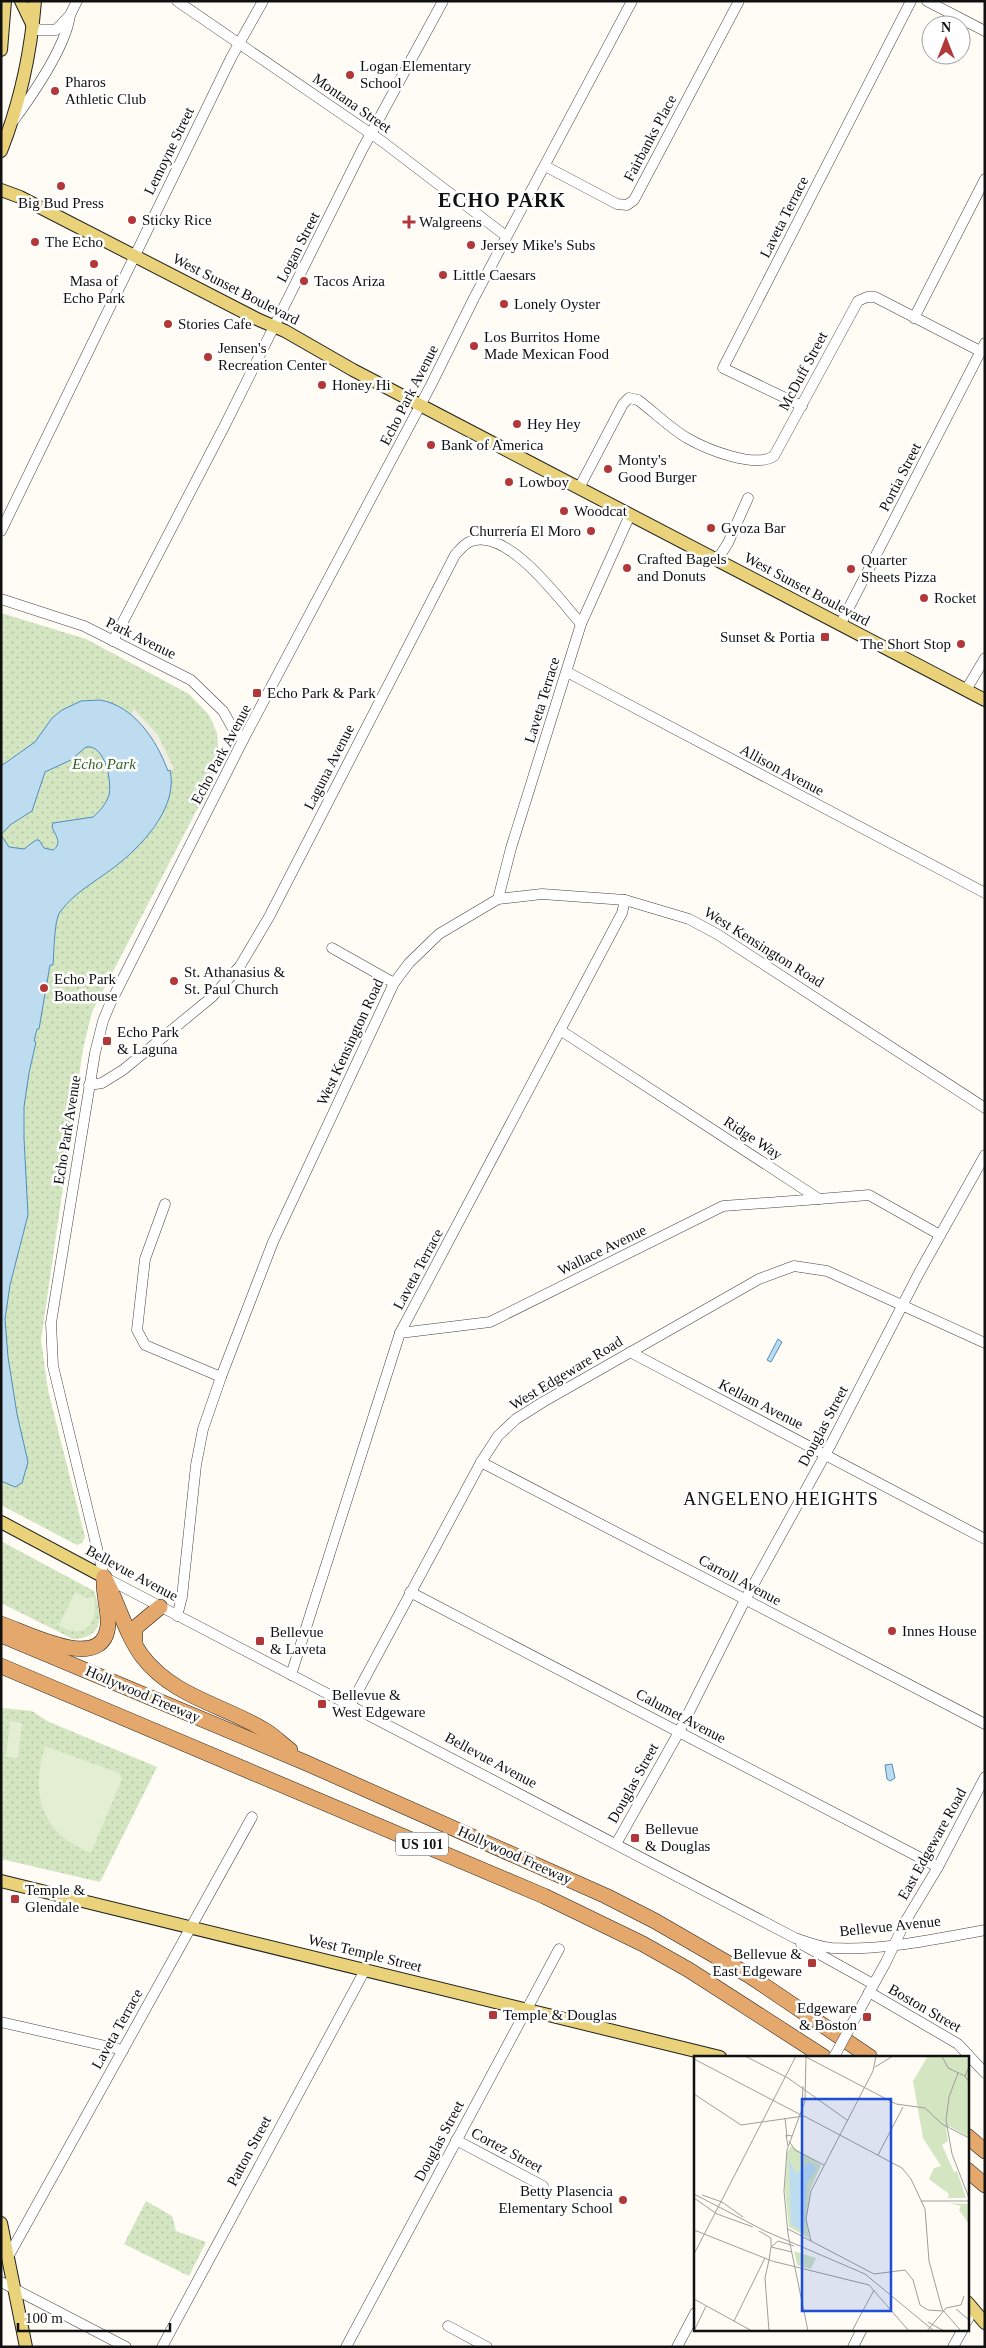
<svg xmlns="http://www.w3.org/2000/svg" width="986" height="2348" font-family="'Times New Roman',serif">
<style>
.grass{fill:url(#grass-dots)}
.pitch{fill:#e3eed2}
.plaza{fill:#efece3}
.water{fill:#bedcf0;stroke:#4d8ebf}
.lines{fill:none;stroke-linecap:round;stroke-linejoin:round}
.minor-casing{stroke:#434343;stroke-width:11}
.major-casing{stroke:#212121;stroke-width:14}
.highway-casing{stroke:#212121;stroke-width:16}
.minor{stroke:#fff;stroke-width:10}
.major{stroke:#e9d279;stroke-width:12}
.highway{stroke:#e4a76c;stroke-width:15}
.minor-bridge-casing{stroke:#434343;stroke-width:11;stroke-linecap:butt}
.minor-bridge{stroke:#fff;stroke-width:10}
.poi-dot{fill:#b23738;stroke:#fff;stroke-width:2}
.labels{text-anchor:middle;stroke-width:5;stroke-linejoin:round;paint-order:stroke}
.shield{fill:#fff;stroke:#585858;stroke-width:1}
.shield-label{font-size:14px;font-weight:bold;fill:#101010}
.poi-label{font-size:15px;fill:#101010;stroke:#fff;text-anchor:start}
.street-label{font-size:15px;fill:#101010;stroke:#fff}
.park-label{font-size:15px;font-style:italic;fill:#316227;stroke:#fff}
.quarter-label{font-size:18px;letter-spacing:1px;fill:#101010;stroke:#fff}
.district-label{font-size:20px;font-weight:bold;letter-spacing:1px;fill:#101010;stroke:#fff}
.inset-road{fill:none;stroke:#9f9e99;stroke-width:1}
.view{fill:#1d4ed8;fill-opacity:0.15;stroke:#1d4ed8;stroke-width:2.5}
.inset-edge{fill:none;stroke:#101010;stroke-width:2.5}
</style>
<defs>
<pattern id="grass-dots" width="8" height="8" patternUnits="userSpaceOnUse" patternTransform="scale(1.25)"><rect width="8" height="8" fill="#d3e6c1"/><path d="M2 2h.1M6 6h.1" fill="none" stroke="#b4c4a5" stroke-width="1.8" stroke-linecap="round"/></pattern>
</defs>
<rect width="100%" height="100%" fill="#fefcf5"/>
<!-- grass -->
<g class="grass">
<path d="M1,613l85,26 103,55 20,21 8,18 2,23 -4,19 -123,237 -9,37 -42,291 7,50 37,147 -3,6 -5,2 -76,-40z"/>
<path d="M1,1541l93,50c8,24 11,47 -21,48l-72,-36z"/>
<path d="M1,1708l31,3 15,10 110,46 -57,115 -99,-23z"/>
<path d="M146,2201l26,15 4,15 30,11 -17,34 -65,-32z"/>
</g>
<!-- pitch -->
<g class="pitch">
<path d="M75,1592l11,6 8,-1c5,26 -9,45 -35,28z"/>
<path d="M10,1721l12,2 -4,35 -12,-1z"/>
<path d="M45,1746l74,27 3,6 -31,74c-50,-20 -61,-58 -46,-107z"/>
</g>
<!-- plaza -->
<path class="plaza" d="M134,709l24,26 16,34 -6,2 -20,-37 -18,-18z"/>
<!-- water -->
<g class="water">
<path d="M100,700c34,6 56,39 68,71l2,-1c8,35 -23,70 -48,91 -21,18 -46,29 -62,51 -6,8 -6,42 -7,53h-3l-11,64h-2l-3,12 2,1 -7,31 -5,34v31l4,77 -18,70 -5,34 3,38 9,57 11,48 -6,21 -7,4 -14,-6v-646l8,12 15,2 12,-9h3l5,8 9,2c10,-7 2,-15 -1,-23l1,-4 40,-6c7,-6 13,-13 16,-22 3,-14 -4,-51 -23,-48l-15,13 -26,12 -13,39 -22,14 -9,10v-69l34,-24 17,-24 10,-8 19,-9z"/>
<path d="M778,1339l4,3 -11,20 -4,-2z"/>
<path d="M892,1764l3,14 -5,3 -3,-2 -2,-14z"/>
</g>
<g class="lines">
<defs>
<g id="minor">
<path d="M177,1l206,141 123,94"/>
<path d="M632,1l-158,297 -43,87 -188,355 -133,264 -7,17 -8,32 -44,270 2,43 51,211 691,361c12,4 25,9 37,10 50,3 104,-9 153,-18"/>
<path d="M927,1l58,30"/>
<path d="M33,26l6,4h17l14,-15 7,-14"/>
<path d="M14,120c19,-26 52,-73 56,-105"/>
<path d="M545,166l72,38 10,1 7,-5 105,-199"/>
<path d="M914,318l71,-139"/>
<path d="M802,406l-79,-38 188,-367"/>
<path d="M579,488l44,-84 6,-6 9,2c16,12 32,28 49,38 19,11 68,31 87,18l84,-155 9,-4h8l105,54"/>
<path d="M1,531l230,-473 32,-57"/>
<path d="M717,560l11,-17 20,-45"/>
<path d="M1,599l83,27 107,54 32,31 9,16 11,13"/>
<path d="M840,625l145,-282"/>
<path d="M113,641l112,-216 137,-275 81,-149"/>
<path d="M567,672l418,221"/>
<path d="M966,690l19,-32"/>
<path d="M498,899l13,-51 70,-224 49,-109"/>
<path d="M332,948l62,35"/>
<path d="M560,1030l259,169 50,-4 71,40"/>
<path d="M89,1085l13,-2 21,-13 89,-73 28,-31 29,-49 186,-362c4,-4 8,-10 14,-13 37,-17 91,58 112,82"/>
<path d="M165,1204l-20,55 -8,71 8,15 76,32"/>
<path d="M400,1333l90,-11 233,-116 96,-7"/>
<path d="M630,1352l355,187"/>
<path d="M481,1462l504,262"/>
<path d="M410,1592l528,275"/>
<path d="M177,1616l5,-19 14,-132 7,-36 18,-52 52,-135 121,-259 15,-20 30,-29 59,-35 44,-5 83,6 64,19 28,15 268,174"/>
<path d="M291,1675l109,-342 222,-420 3,-13"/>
<path d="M351,1704l130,-242 17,-26 18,-17 27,-17 216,-123 35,-13 33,5 158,72"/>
<path d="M616,1844l63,-112 66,-132 86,-156 88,-171 66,-118"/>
<path d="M801,1944l72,40"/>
<path d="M869,1992l89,52 27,29"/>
<path d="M860,2009l26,-47 19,-40 33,-55 47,-90"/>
<path d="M1,2022l122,28"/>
<path d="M456,2140l87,46"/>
<path d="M8,2257l244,-440"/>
<path d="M1,2282l125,65"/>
<path d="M967,2321l6,-12"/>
<path d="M448,2326l39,21"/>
<path d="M162,2347l203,-377"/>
<path d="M346,2347l213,-398"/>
<path d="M677,2347l18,-34"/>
<path d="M853,2347l9,-18"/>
<path d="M953,2347l10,-18"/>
</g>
<g id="major">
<path d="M21,1l12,25"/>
<path d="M1,50l4,-49"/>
<path d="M1,151c19,-48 30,-99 34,-150"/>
<path d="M1,190l19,7 239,123 26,11 68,39 632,330"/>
<path d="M1,1522l103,55"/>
<path d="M1,1881l719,176"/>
<path d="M1,2223l25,124"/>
<path d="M967,2302l18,21"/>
</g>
<g id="highway">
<path d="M104,1577c14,25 21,56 38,79 31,41 82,49 124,75 8,5 16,13 24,19"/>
<path d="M1,1624c25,8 103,51 107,1 1,-16 -5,-30 -4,-47"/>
<path d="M1,1635l303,127 302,134 49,25 95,55 120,81"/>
<path d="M135,1643v-15l25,-21"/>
<path d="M1,1666l543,230 99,48 46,26 135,87"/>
<path d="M967,2136l18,15"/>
<path d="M967,2170l18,15"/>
</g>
</defs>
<!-- minor casing -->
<use href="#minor" class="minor-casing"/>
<!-- major casing -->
<use href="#major" class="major-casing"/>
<!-- highway casing -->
<use href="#highway" class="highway-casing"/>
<!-- minor -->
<use href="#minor" class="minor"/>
<!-- major -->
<use href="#major" class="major"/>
<!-- highway -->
<use href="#highway" class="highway"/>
<defs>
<path id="minor-bridge" d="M834,2057l26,-48"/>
</defs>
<!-- minor-bridge casing -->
<use href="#minor-bridge" class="minor-bridge-casing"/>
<!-- minor-bridge -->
<use href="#minor-bridge" class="minor-bridge"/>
</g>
<!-- markers -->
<g class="poi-dot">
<circle cx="350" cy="75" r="5"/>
<circle cx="55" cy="91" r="5"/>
<circle cx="61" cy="186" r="5"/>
<circle cx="132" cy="220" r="5"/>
<path d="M406.5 214.5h5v5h5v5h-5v5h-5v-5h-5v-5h5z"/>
<circle cx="35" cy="242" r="5"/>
<circle cx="471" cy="245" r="5"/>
<circle cx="94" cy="264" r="5"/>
<circle cx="443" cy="275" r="5"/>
<circle cx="304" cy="281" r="5"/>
<circle cx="504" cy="304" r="5"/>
<circle cx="168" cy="324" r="5"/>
<circle cx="474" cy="346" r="5"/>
<circle cx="208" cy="357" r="5"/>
<circle cx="322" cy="385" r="5"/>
<circle cx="517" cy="424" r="5"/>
<circle cx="431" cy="445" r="5"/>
<circle cx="608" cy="469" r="5"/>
<circle cx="509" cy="482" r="5"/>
<circle cx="564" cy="511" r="5"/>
<circle cx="711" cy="528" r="5"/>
<circle cx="591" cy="531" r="5"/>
<circle cx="627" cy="568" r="5"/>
<circle cx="851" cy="569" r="5"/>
<circle cx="924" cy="598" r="5"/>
<rect x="820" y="632" width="10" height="10" rx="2.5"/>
<circle cx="961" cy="644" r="5"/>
<rect x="252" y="688" width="10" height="10" rx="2.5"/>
<circle cx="174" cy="981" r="5"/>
<circle cx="44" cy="988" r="5"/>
<rect x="102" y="1036" width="10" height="10" rx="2.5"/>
<circle cx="892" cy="1631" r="5"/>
<rect x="255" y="1636" width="10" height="10" rx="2.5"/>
<rect x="317" y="1699" width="10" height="10" rx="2.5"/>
<rect x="630" y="1833" width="10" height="10" rx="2.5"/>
<rect x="10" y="1894" width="10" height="10" rx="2.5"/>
<rect x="807" y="1958" width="10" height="10" rx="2.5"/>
<rect x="488" y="2010" width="10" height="10" rx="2.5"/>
<rect x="862" y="2012" width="10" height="10" rx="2.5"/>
<circle cx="623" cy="2200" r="5"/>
</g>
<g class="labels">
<!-- shield labels -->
<rect class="shield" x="396" y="1832.5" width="52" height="23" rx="4"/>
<g class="shield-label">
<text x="422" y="1849">US 101</text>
</g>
<!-- poi labels -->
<g class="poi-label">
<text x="360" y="71">Logan Elementary<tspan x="360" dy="17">School</tspan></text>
<text x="65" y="87">Pharos<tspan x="65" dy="17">Athletic Club</tspan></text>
<text x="61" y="208" text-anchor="middle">Big Bud Press</text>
<text x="142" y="225">Sticky Rice</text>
<text x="419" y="227">Walgreens</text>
<text x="45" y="247">The Echo</text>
<text x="481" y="250">Jersey Mike's Subs</text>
<text x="453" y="280">Little Caesars</text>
<text x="94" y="286" text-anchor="middle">Masa of<tspan x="94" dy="17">Echo Park</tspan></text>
<text x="314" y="286">Tacos Ariza</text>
<text x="514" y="309">Lonely Oyster</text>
<text x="178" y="329">Stories Cafe</text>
<text x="484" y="342">Los Burritos Home<tspan x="484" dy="17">Made Mexican Food</tspan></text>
<text x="218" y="353">Jensen's<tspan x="218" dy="17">Recreation Center</tspan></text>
<text x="332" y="390">Honey Hi</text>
<text x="527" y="429">Hey Hey</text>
<text x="441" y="450">Bank of America</text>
<text x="618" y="465">Monty's<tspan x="618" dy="17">Good Burger</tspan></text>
<text x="519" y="487">Lowboy</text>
<text x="574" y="516">Woodcat</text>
<text x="721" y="533">Gyoza Bar</text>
<text x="581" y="536" text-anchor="end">Churrería El Moro</text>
<text x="637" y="564">Crafted Bagels<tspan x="637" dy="17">and Donuts</tspan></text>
<text x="861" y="565">Quarter<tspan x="861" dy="17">Sheets Pizza</tspan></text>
<text x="934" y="603">Rocket</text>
<text x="815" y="642" text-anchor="end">Sunset &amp; Portia</text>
<text x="951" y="649" text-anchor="end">The Short Stop</text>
<text x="267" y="698">Echo Park &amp; Park</text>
<text x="184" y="977">St. Athanasius &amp;<tspan x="184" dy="17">St. Paul Church</tspan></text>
<text x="54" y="984">Echo Park<tspan x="54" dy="17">Boathouse</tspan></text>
<text x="117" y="1037">Echo Park<tspan x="117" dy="17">&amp; Laguna</tspan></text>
<text x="902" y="1636">Innes House</text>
<text x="270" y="1637">Bellevue<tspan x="270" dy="17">&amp; Laveta</tspan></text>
<text x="332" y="1700">Bellevue &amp;<tspan x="332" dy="17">West Edgeware</tspan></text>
<text x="645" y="1834">Bellevue<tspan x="645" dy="17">&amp; Douglas</tspan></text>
<text x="25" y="1895">Temple &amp;<tspan x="25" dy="17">Glendale</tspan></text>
<text x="802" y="1959" text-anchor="end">Bellevue &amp;<tspan x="802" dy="17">East Edgeware</tspan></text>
<text x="857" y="2013" text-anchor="end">Edgeware<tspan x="857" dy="17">&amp; Boston</tspan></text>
<text x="503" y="2020">Temple &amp; Douglas</text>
<text x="613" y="2196" text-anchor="end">Betty Plasencia<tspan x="613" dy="17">Elementary School</tspan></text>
</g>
<!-- street labels -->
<g class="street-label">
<text transform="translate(352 103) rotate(35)" y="5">Montana Street</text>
<text transform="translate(650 138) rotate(-62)" y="5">Fairbanks Place</text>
<text transform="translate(169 151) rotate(-64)" y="5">Lemoyne Street</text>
<text transform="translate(784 217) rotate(-63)" y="5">Laveta Terrace</text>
<text transform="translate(298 247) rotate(-63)" y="5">Logan Street</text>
<text transform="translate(236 289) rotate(27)" y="5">West Sunset Boulevard</text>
<text transform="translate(803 371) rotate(-62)" y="5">McDuff Street</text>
<text transform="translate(409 395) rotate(-63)" y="5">Echo Park Avenue</text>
<text transform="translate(900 477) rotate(-63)" y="5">Portia Street</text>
<text transform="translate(807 589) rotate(28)" y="5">West Sunset Boulevard</text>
<text transform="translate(141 638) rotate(26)" y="5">Park Avenue</text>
<text transform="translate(542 700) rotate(-73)" y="5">Laveta Terrace</text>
<text transform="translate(221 754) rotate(-62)" y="5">Echo Park Avenue</text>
<text transform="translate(329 767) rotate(-63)" y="5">Laguna Avenue</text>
<text transform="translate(782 770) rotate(28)" y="5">Allison Avenue</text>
<text transform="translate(764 947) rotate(32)" y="5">West Kensington Road</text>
<text transform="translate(350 1042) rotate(-65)" y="5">West Kensington Road</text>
<text transform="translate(67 1130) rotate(-81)" y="5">Echo Park Avenue</text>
<text transform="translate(753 1138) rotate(33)" y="5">Ridge Way</text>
<text transform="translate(602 1250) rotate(-26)" y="5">Wallace Avenue</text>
<text transform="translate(418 1269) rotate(-62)" y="5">Laveta Terrace</text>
<text transform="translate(566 1373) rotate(-31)" y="5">West Edgeware Road</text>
<text transform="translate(761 1404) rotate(27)" y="5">Kellam Avenue</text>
<text transform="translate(823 1426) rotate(-62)" y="5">Douglas Street</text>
<text transform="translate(132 1573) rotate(28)" y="5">Bellevue Avenue</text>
<text transform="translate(740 1580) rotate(28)" y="5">Carroll Avenue</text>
<text transform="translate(143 1694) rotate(23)" y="5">Hollywood Freeway</text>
<text transform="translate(681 1716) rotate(28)" y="5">Calumet Avenue</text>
<text transform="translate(491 1760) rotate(28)" y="5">Bellevue Avenue</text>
<text transform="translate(633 1783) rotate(-61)" y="5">Douglas Street</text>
<text transform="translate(932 1844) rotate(-61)" y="5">East Edgeware Road</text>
<text transform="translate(515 1855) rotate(24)" y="5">Hollywood Freeway</text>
<text transform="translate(890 1926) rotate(-6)" y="5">Bellevue Avenue</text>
<text transform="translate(365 1953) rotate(14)" y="5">West Temple Street</text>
<text transform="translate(925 2008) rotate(30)" y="5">Boston Street</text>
<text transform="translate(117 2029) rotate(-61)" y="5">Laveta Terrace</text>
<text transform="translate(439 2141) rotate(-62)" y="5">Douglas Street</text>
<text transform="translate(507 2150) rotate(28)" y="5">Cortez Street</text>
<text transform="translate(249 2151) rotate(-62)" y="5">Patton Street</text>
</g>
<!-- park labels -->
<g class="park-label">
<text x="104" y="769">Echo Park</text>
</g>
<!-- quarter labels -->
<g class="quarter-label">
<text x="781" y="1505">ANGELENO HEIGHTS</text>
</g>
<!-- district labels -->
<g class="district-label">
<text x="502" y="207">ECHO PARK</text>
</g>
</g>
<!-- overview -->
<g transform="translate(694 2056)">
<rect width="275" height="275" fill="#fefcf5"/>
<path d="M234,0h41v81l-20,-11 -3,2 2,13 -6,4 12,27 3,-1 9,27h-18l1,-4 -20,-15 5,-11 7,-2 -18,-28 -10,-57zM97,90l30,19 -11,25 -4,30 3,18 -20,-11 -4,-37 2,-37zM255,147l20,1v20l-10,-14 2,-4zM100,195l22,7 -5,11 -14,-4z" fill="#d3e6c1"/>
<path d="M95,103l7,15 13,-12 8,7 -10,13 -3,51 -13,-9z" fill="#bedcf0"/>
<path class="inset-road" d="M51,0l43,22 59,42M112,0l-1,45 -18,49 -3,41 4,43 20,97M182,0l-3,15 -62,120 -5,28 5,22 63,33 31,-4 8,10 7,25 8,5 15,1M248,0l6,12 17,8M112,1l90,47 29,4 17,16 27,14M0,3l107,56M181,11l18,-11M275,11l-4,9 4,6M264,17l-9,24 -3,23 6,34 17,44M0,38l47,31 63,-9 98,52 9,11 14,30 4,52 13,48 19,22M108,48l1,-18M91,62l2,19M95,85l6,9 29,15M94,90l-2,-11 6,1M184,99l25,-48M0,138l71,37 100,43 69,57M8,139l20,7 21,15M0,142l23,16 36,13M227,145h48M94,173l23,12M0,174l78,31 97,24 40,46M65,175l12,7v8M77,191l7,-6 16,5M0,198l102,-198M75,204l2,-13 21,5M0,243l58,32M262,253l13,11M40,265l31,-63M234,266l16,9M0,275l12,-25M75,275l-4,-53 4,-18M158,275l22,-41M233,275l19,-23 15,-3 3,-9"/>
<path class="view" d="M108,43h89v212h-89z"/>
<rect width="275" height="275" class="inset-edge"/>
</g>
<!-- border -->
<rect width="986" height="2348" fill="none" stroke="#101010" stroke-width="5"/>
<!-- north arrow -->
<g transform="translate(946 40)"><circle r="24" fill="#ffffff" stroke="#9f9f9f"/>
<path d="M0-4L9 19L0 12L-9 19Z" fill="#b23738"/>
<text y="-8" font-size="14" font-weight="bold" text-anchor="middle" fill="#101010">N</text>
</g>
<!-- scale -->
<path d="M18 2323v8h152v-8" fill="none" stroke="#101010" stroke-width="2.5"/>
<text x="25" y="2323" font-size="15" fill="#101010" stroke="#ffffff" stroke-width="4" paint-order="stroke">100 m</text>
</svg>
